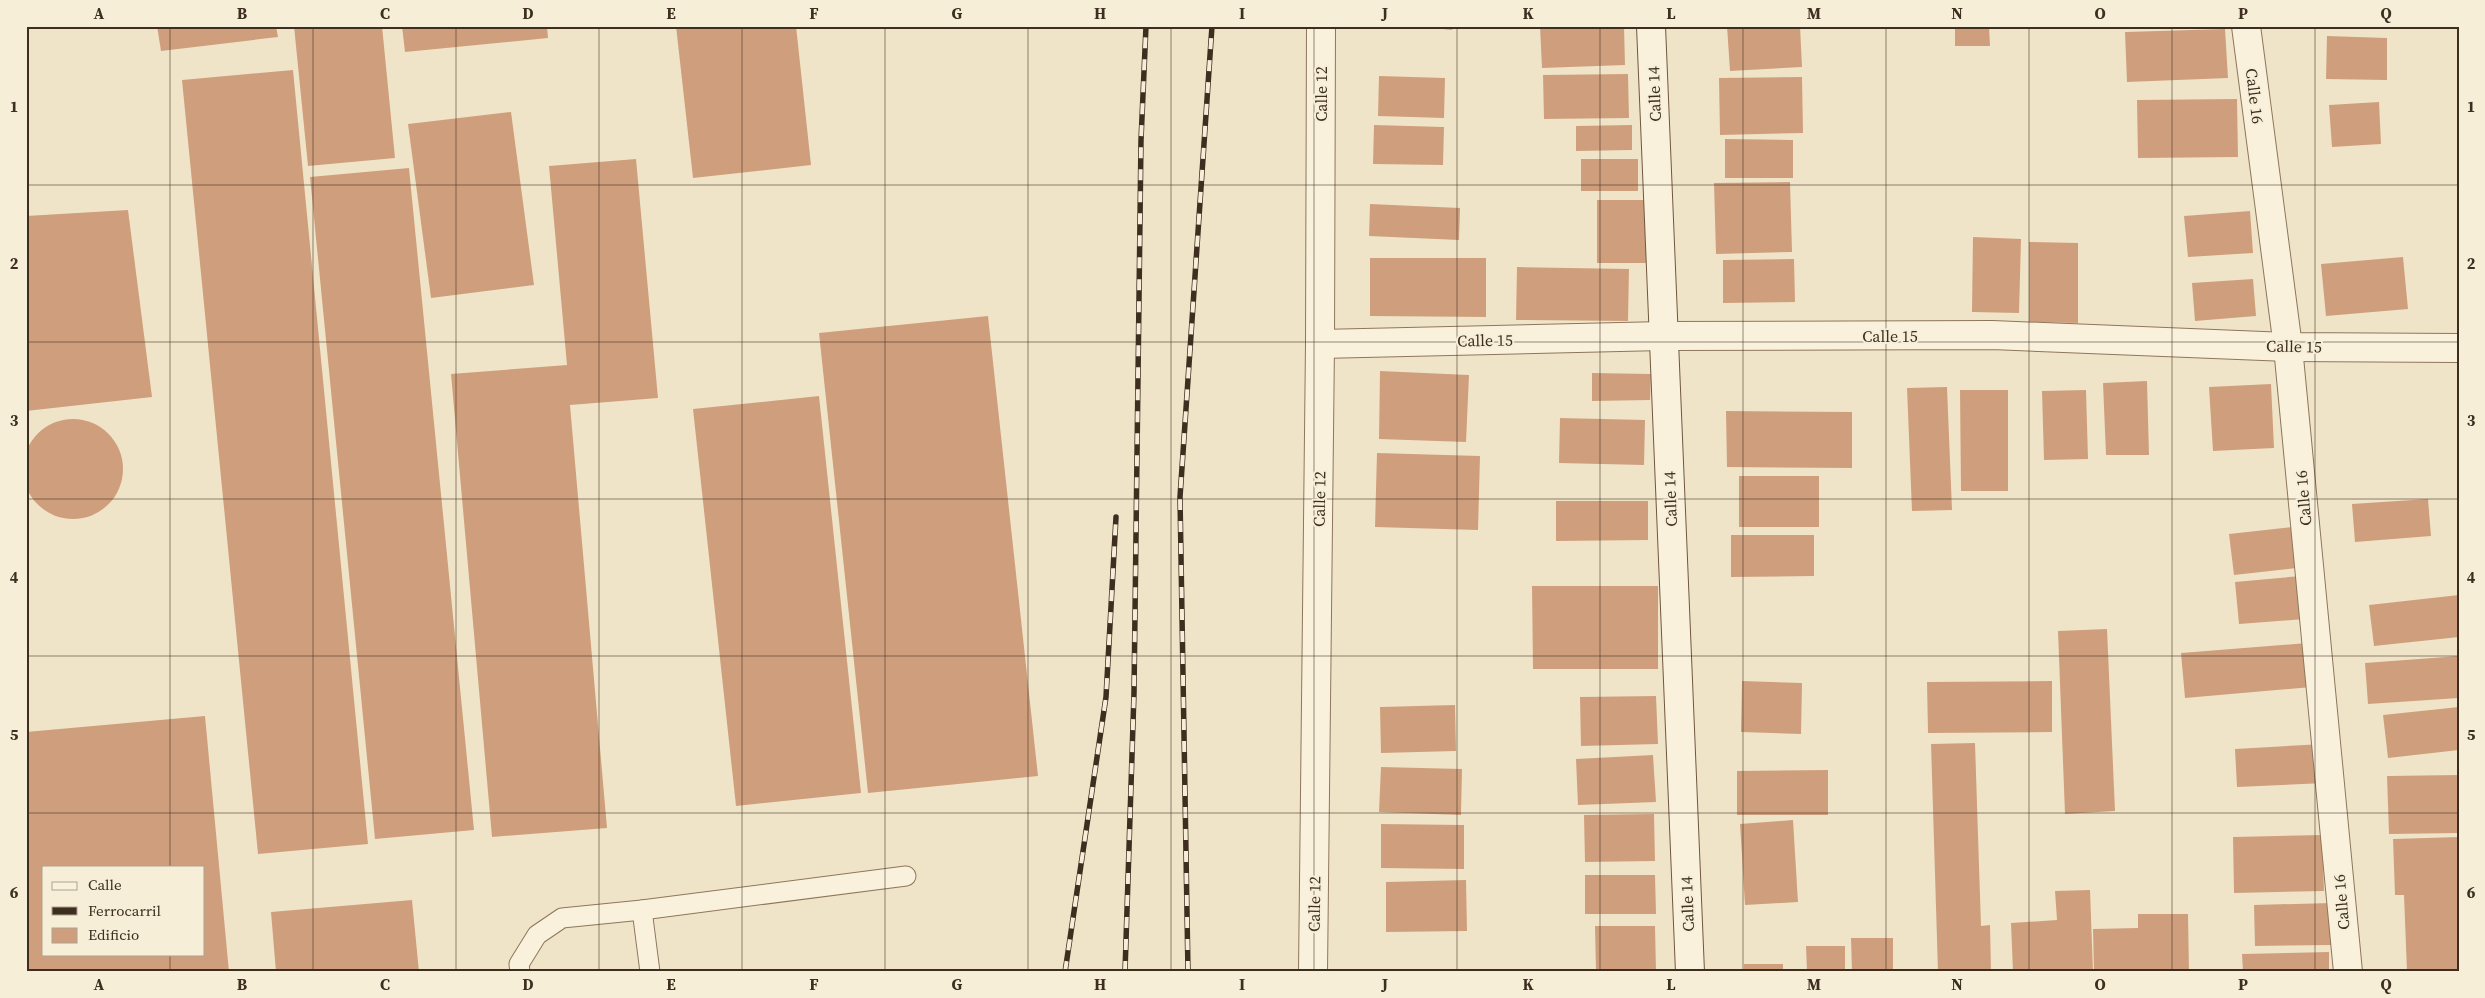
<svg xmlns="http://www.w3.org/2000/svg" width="2485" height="998" font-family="'Source Serif 4',serif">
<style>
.building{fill:#cf9f7d;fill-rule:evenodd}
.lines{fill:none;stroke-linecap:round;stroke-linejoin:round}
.service-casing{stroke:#8d765c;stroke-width:21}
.minor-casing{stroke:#8d765c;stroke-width:30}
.secondary-casing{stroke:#6f573f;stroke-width:30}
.service{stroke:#faf1dc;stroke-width:19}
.minor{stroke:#faf1dc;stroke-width:28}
.secondary{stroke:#faf1dc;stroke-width:28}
.rail-casing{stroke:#3d2e20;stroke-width:5.5}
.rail{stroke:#f7eed8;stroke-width:4;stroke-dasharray:11;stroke-linecap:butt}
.grid{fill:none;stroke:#3d2e20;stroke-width:1;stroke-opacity:0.55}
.labels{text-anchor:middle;stroke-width:4;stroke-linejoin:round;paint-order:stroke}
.street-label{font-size:16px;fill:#3d2e20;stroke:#f7eed8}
.neatline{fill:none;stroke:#3d2e20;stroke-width:2}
.grid-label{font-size:16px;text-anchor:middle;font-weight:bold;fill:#3d2e20}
</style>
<rect width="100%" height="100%" fill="#f0e4c8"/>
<!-- building -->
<g class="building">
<path d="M157,26h119l2,11 -117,14z"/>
<path d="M294,26h88l13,132 -87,8z"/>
<path d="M402,26h145l1,12 -143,14z"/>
<path d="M676,26h120l15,139 -118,13z"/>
<path d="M1433,26h20l-1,4 -19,-2z"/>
<path d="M1540,26h84l1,39 -83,3z"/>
<path d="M1727,26h73l2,41 -72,4z"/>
<path d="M1955,26h34l1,20h-35z"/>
<path d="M2225,29l3,49 -101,4 -2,-50z"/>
<path d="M2327,36l60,2v42l-61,-1z"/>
<path d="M293,70l75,774 -110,10 -76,-774z"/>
<path d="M1628,74l1,44 -85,1 -1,-44z"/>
<path d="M1379,76l66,2 -1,40 -66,-2z"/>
<path d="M1802,77l1,56 -83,2 -1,-57z"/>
<path d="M2237,99l1,58 -100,1 -1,-58z"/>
<path d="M2379,102l2,42 -49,3 -3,-42z"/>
<path d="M511,112l23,173 -103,13 -23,-174z"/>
<path d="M1374,125l70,2 -1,38 -70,-1z"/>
<path d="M1632,125v25l-56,1v-25z"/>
<path d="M1725,139l68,1v38h-68z"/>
<path d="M636,159l22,239 -88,7 37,423 -115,9 -41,-463 116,-9 -18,-199z"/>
<rect x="1581" y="159" width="57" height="32"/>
<path d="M409,168l65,662 -99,9 -65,-662z"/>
<path d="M1790,182l2,70 -76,2 -2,-71z"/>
<path d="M1597,200h49l1,63h-50z"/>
<path d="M1370,204l90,4 -1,32 -90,-4z"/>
<path d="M128,210l24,187 -126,14v-195z"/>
<path d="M2250,211l3,42 -65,4 -4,-41z"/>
<path d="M1973,237l48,2 -2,74 -47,-1z"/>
<path d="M2029,242l49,1v80l-49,-1z"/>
<path d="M2403,257l5,52 -82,7 -5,-52z"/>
<path d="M1370,258h116v59l-116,-1z"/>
<path d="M1794,259l1,43 -72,1v-43z"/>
<path d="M1517,267l112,2 -1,52 -112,-1z"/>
<path d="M2253,279l3,37 -61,5 -3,-38z"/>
<path d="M988,316l50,460 -170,17 -49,-460z"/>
<path d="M1380,371l89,4 -3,67 -87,-3z"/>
<path d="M1592,373l59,1 -1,26 -58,1z"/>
<path d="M2147,381l2,74h-43l-3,-72z"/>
<path d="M2271,384l3,64 -61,3 -4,-64z"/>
<path d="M1947,387l5,123 -40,1 -5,-123z"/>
<path d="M1960,390h48v101h-47z"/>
<path d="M2086,390l2,69 -44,1 -2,-69z"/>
<path d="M819,396l42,397 -125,13 -43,-397z"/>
<path d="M1726,411l126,1v56l-125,-1z"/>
<path d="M1560,418l85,2 -1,45 -85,-2z"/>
<circle cx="73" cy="469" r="50"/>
<path d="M1377,453l103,3 -2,74 -103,-3z"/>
<rect x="1739" y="476" width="80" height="51"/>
<path d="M2428,499l3,37 -76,6 -3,-38z"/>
<path d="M1556,501h92v39l-92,1z"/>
<path d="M2292,527l4,41 -62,7 -5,-41z"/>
<path d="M1731,535h83v41l-83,1z"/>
<path d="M2301,576l4,43 -66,5 -4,-42z"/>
<path d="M1532,586h126v83h-125z"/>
<path d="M2459,595v42l-85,9 -5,-41z"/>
<path d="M2107,629l8,182 -50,3 -7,-183z"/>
<path d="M2307,643l5,44 -127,11 -4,-45z"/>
<path d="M2459,656v42l-91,6 -3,-41z"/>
<path d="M1742,681l60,2 -1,51 -60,-2z"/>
<path d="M2052,681v51l-124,1 -1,-51z"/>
<path d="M1656,696l2,48 -77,2 -1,-49z"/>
<path d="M1455,705l1,46 -75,2 -1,-46z"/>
<path d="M2459,707v43l-71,8 -5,-43z"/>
<path d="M205,716l24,256h-203v-240zM44,867h160v87h-160z"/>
<path d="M1975,743l6,183 9,-1 1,47h-53l-7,-228z"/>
<path d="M2323,744l2,39 -88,4 -2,-38z"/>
<path d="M1653,755l3,47 -78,3 -2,-46z"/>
<path d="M1381,767l81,2 -1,46 -82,-3z"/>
<path d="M1828,770v45h-91v-44z"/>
<path d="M2459,775v58l-70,1 -2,-58z"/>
<path d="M1654,814l1,47 -70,1 -1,-47z"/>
<path d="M1793,820l5,82 -53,3 -5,-81z"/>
<path d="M1381,824l83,1v44l-83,-1z"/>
<path d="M2322,835l2,56 -90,2 -1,-56z"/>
<path d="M2459,837v135h-52l-3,-77h-9l-2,-56z"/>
<path d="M1585,875h70l1,39h-71z"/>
<path d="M1466,880l1,51 -81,1v-50z"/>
<path d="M2090,890l3,82h-80l-2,-49 46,-3 -2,-29z"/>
<path d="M412,900l7,72h-143l-5,-60z"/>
<path d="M2331,903l1,42 -77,1 -1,-41z"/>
<path d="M2138,914h50l1,58h-95l-1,-43 45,-1z"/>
<path d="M1595,926h60l1,46h-60z"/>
<path d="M1851,938h42v34h-41z"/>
<path d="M1806,946h39v26h-38z"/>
<path d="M2329,952v20h-86l-1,-18z"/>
<rect x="1744" y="964" width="39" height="8"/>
</g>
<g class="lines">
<defs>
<g id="service">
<path d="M642,910l8,62"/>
<path d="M520,972l-1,-8 18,-29 25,-17 80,-8 264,-34"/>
</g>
<g id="minor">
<path d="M2246,26l42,321 60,625"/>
<path d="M1320,344l343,-8 329,-1 296,12 171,1"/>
<path d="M1313,972l7,-628 1,-318"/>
</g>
<path id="secondary" d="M1651,26l39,946"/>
</defs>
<!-- service casing -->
<use href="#service" class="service-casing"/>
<!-- minor casing -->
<use href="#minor" class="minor-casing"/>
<!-- secondary casing -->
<use href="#secondary" class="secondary-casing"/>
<!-- service -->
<use href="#service" class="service"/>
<!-- minor -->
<use href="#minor" class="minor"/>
<!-- secondary -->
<use href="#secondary" class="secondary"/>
<defs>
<g id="rail">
<path d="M1065,972l41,-275 10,-180"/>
<path d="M1125,972l9,-279 7,-553 5,-114"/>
<path d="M1188,972l-8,-475 32,-471"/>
</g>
</defs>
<!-- rail casing -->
<use href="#rail" class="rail-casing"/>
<!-- rail -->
<use href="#rail" class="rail"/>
</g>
<!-- grid -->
<path class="grid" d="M170,26v841M313,26v946M456,26v946M599,26v946M742,26v946M885,26v946M1028,26v946M1171,26v946M1314,26v946M1457,26v946M1600,26v946M1743,26v946M1886,26v946M2029,26v946M2172,26v946M2315,26v946M26,185h2433M26,342h2433M26,499h2433M26,656h2433M26,813h2433M170,954v18"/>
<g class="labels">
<!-- street labels -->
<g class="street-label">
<text transform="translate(1321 94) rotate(-90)" y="6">Calle 12</text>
<text transform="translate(1654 94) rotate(-92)" y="6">Calle 14</text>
<text transform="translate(2255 96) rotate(83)" y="6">Calle 16</text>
<text x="1890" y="342">Calle 15</text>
<text transform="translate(1485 340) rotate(-1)" y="6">Calle 15</text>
<text transform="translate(2294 346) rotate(1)" y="6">Calle 15</text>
<text transform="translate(2303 498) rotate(-95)" y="6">Calle 16</text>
<text transform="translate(1319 499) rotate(-89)" y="6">Calle 12</text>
<text transform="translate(1670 499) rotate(-92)" y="6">Calle 14</text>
<text transform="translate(2341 902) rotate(-95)" y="6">Calle 16</text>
<text transform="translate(1314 904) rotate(-89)" y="6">Calle 12</text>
<text transform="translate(1687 904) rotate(-92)" y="6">Calle 14</text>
</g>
</g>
<!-- border -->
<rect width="2485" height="998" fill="none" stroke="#f7eed8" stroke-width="55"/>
<!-- legend -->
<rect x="42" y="866" width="162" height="90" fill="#f7eed8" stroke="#ada18e"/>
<rect x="52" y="882" width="25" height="8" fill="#faf1dc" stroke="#ada18e"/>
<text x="88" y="890" font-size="15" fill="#3d2e20">Calle</text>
<rect x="52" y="907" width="25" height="8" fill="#3d2e20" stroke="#ada18e"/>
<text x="88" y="916" font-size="15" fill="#3d2e20">Ferrocarril</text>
<rect x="52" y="928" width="25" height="15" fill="#cf9f7d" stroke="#ada18e"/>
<text x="88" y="940" font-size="15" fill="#3d2e20">Edificio</text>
<rect x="28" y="28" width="2430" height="942" class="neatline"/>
<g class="grid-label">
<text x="99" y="19">A</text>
<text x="242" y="19">B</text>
<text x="385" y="19">C</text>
<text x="528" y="19">D</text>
<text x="671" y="19">E</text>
<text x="814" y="19">F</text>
<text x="957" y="19">G</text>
<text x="1100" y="19">H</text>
<text x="1242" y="19">I</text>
<text x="1385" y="19">J</text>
<text x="1528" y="19">K</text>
<text x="1671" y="19">L</text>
<text x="1814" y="19">M</text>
<text x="1957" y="19">N</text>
<text x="2100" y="19">O</text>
<text x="2243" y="19">P</text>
<text x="2386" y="19">Q</text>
<text x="14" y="112">1</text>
<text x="2471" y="112">1</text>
<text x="14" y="269">2</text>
<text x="2471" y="269">2</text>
<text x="14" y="426">3</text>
<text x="2471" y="426">3</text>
<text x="14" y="583">4</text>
<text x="2471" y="583">4</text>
<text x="14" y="740">5</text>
<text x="2471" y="740">5</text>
<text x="14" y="898">6</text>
<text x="2471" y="898">6</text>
<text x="99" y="990">A</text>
<text x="242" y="990">B</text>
<text x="385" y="990">C</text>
<text x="528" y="990">D</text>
<text x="671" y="990">E</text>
<text x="814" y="990">F</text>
<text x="957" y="990">G</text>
<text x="1100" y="990">H</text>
<text x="1242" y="990">I</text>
<text x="1385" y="990">J</text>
<text x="1528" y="990">K</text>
<text x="1671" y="990">L</text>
<text x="1814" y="990">M</text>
<text x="1957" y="990">N</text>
<text x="2100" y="990">O</text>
<text x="2243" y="990">P</text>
<text x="2386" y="990">Q</text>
</g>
</svg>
